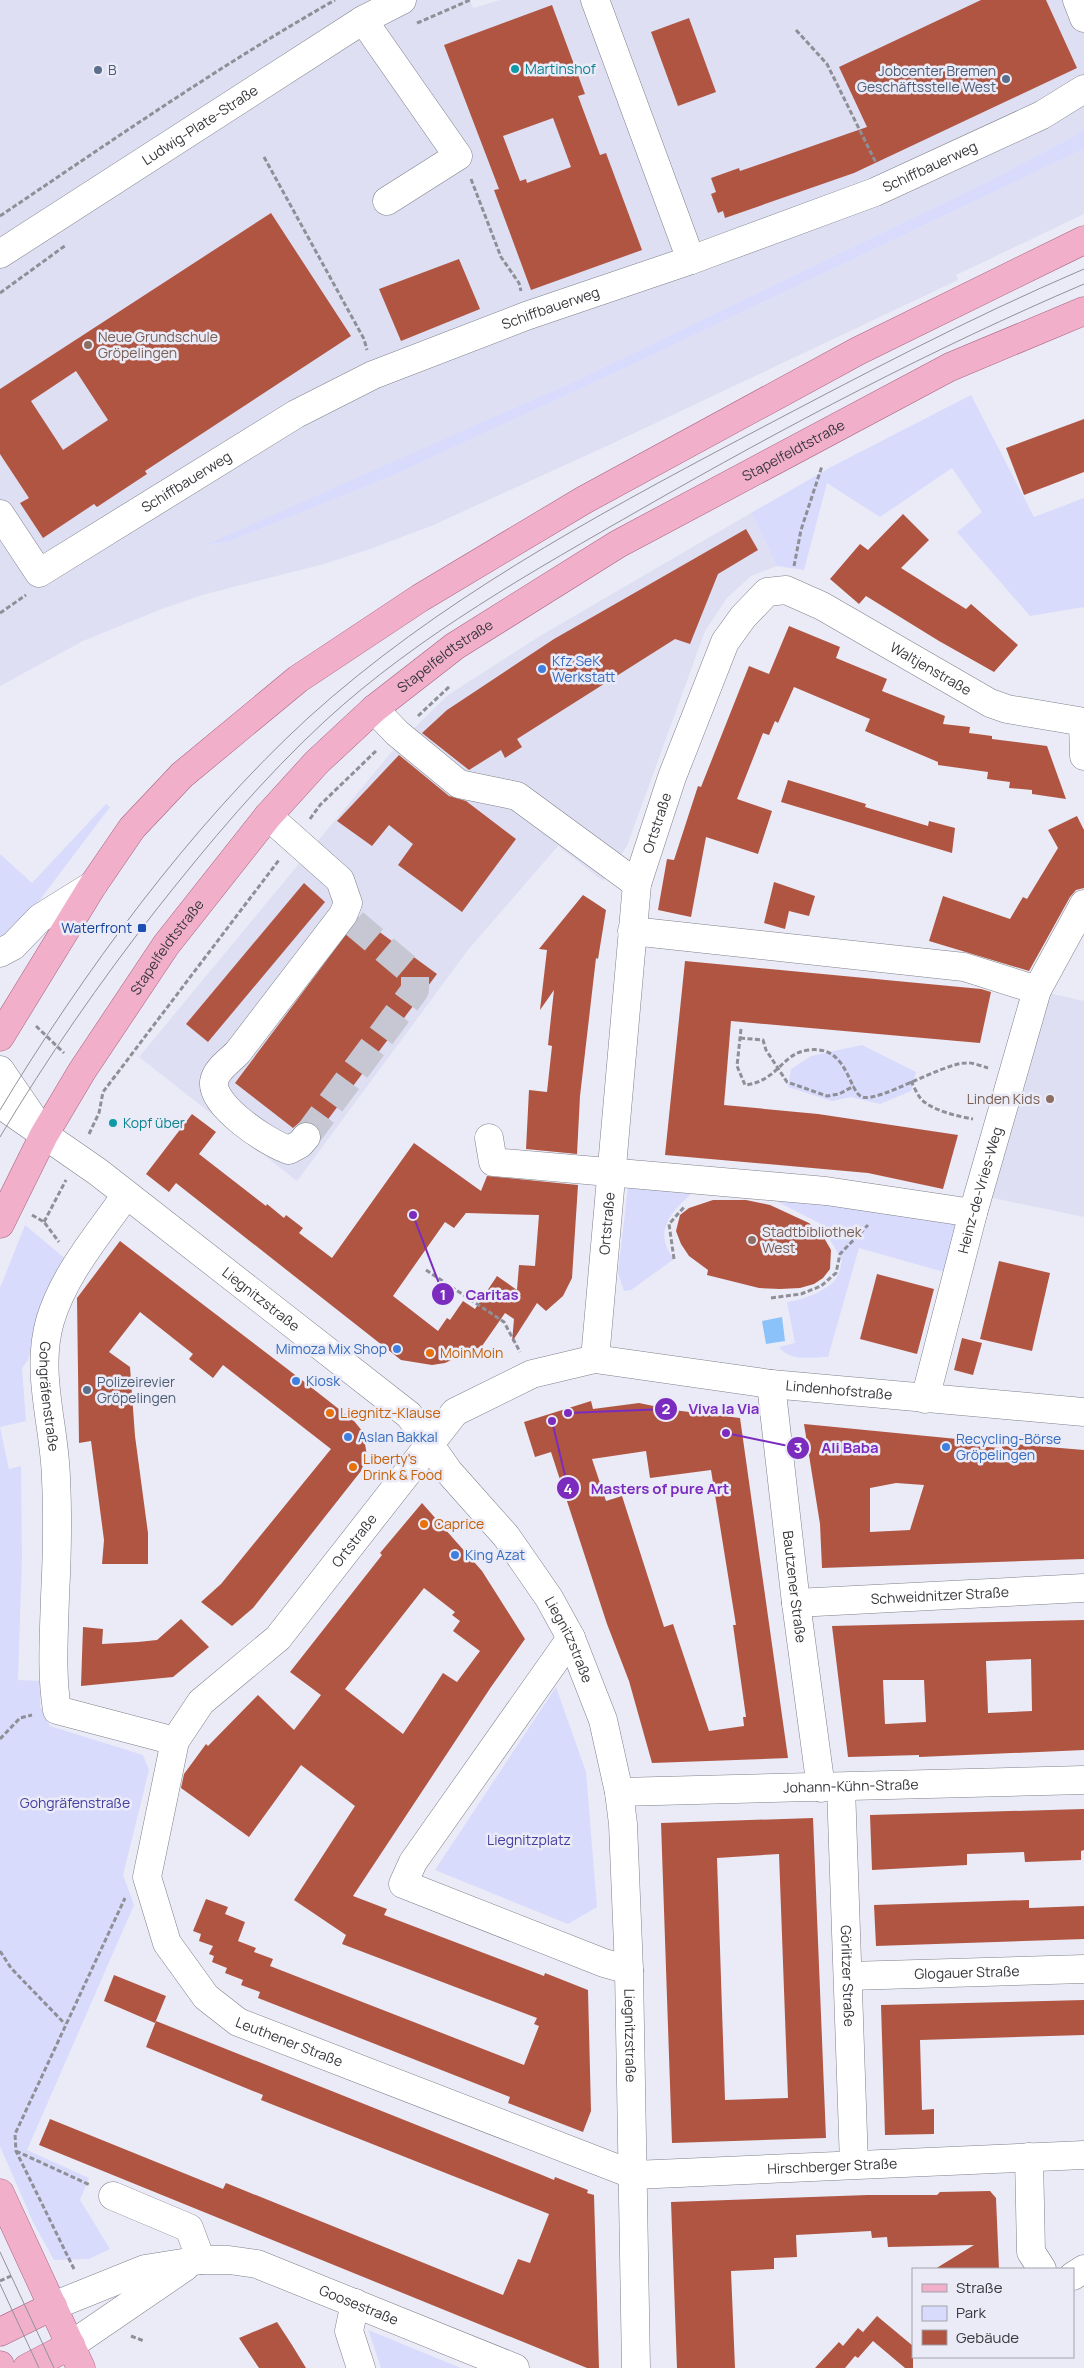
<svg xmlns="http://www.w3.org/2000/svg" width="1084" height="2368" font-family="Manrope,sans-serif">
<style>
.built{fill:#dedff2}
.green{fill:#d9dbfc}
.water{fill:#8cc2fa}
.building{fill:#b05542;fill-rule:evenodd}
.lines{fill:none;stroke-linecap:round;stroke-linejoin:round}
.minor-tunnel{stroke:#c6c7d2;stroke-width:28;stroke-dasharray:28 14;stroke-linecap:butt}
.minor-casing{stroke:#7f808a;stroke-width:29}
.major-casing{stroke:#aa6281;stroke-width:29}
.path{stroke:#8e8f97;stroke-width:3;stroke-dasharray:5 2.5;stroke-linecap:butt}
.minor{stroke:#fff;stroke-width:28}
.major{stroke:#f1afca;stroke-width:28}
.tram{stroke:#91919a;stroke-width:1}
.culture-dot{fill:#0f9aa8;stroke:#eaebf7;stroke-width:2}
.service-dot{fill:#5c6f8a;stroke:#eaebf7;stroke-width:2}
.education-dot{fill:#8d6e63;stroke:#eaebf7;stroke-width:2}
.shop-dot{fill:#3f7fe0;stroke:#eaebf7;stroke-width:2}
.transit-dot{fill:#1a4fb4;stroke:#eaebf7;stroke-width:2}
.food-dot{fill:#e8710a;stroke:#eaebf7;stroke-width:2}
.labels{text-anchor:middle;stroke-width:5;stroke-linejoin:round;paint-order:stroke}
.culture-label{font-size:14px;fill:#0d838f;stroke:#eaebf7;text-anchor:start}
.service-label{font-size:14px;fill:#4e5e75;stroke:#eaebf7;text-anchor:start}
.street-label{font-size:14px;fill:#37373c;stroke:#eaebf7}
.education-label{font-size:14px;fill:#785e54;stroke:#eaebf7;text-anchor:start}
.shop-label{font-size:14px;fill:#366cbe;stroke:#eaebf7;text-anchor:start}
.transit-label{font-size:14px;fill:#164399;stroke:#eaebf7;text-anchor:end}
.food-label{font-size:14px;fill:#c56008;stroke:#eaebf7;text-anchor:start}
.park-label{font-size:14px;fill:#473d9f;stroke:#eaebf7}
.leader{fill:none;stroke:#7b2cbf;stroke-width:2}
.callout-dot{fill:#7b2cbf;stroke:#eaebf7;stroke-width:2}
.mark-label{font-size:15px;text-anchor:middle;font-weight:bold;fill:#fff}
.callout-label{font-size:15px;text-anchor:middle;font-weight:bold;fill:#7b2cbf;stroke:#eaebf7;stroke-width:5;stroke-linejoin:round;paint-order:stroke}
</style>
<rect width="100%" height="100%" fill="#eaebf7"/>
<!-- built -->
<g class="built">
<path d="M0,0h470l3,8 27,-8h584v128l-10,8 -89,47 -410,198 -368,164 21,-3 164,-66 244,-113 448,-214v65l-128,61 2,5 -349,165 -178,81 -61,23 -46,15 -122,31 -43,15 -76,31 -83,45z"/>
<path d="M751,513l26,53 -26,10 -24,22 -22,33 -78,215 -24,35 -45,-35 -90,104 -171,231 -158,-124 260,-314 49,-48 92,-59z"/>
<path d="M1044,992l40,9v216l-96,-20z"/>
</g>
<!-- green -->
<g class="green">
<path d="M1084,128v21l-448,214 -244,113 -164,66 -23,3 370,-164 410,-198 89,-47z"/>
<path d="M971,395l63,122 50,-19v109l-54,9 -73,-84 25,-20 -30,-44 -72,49 -53,-34 -23,87 -27,-4 -26,-53 80,-46z"/>
<path d="M106,804l4,3 -87,115 -23,20v-88l32,29z"/>
<path d="M862,1045l54,27 -5,19 -31,13 -29,-7 -19,4 -44,-14 3,-18 20,-13z"/>
<path d="M629,1179l62,7 -1,9c-20,18 -37,38 -16,64l-43,31 -7,1 -6,-18z"/>
<path d="M776,1194l190,25 -15,55 -92,-26 -31,109c-17,0 -38,5 -49,-10l16,-4 -8,-41c15,-2 45,-12 51,-27 2,-4 3,-10 4,-15l-21,-36 -43,-22z"/>
<path d="M25,1225l43,36 -29,59 -11,40 -6,8 4,53 -26,6 9,42 12,-3 1,91 -4,123 23,1 -1,25 10,20 93,29 6,15 -26,105 11,30 -107,245 62,28 -9,22 30,49 -21,10 -35,1 -21,-38 -33,-76v-858z"/>
<path d="M556,1687l30,85 11,135 -29,17 -133,-54z"/>
<path d="M368,2329v1l93,38h-80z"/>
</g>
<!-- water -->
<path class="water" d="M782,1317l3,24 -19,3 -4,-23z"/>
<!-- building -->
<g class="building">
<path d="M981,0h65l31,68 -223,105 -129,45 -2,-7 -5,2 -7,-19 5,-2 -5,-14 28,-10 1,3 127,-44 -28,-60z"/>
<path d="M552,5l33,89 -7,2 22,59 6,-2 36,97 -111,40 -37,-100 5,-1 -55,-144zM553,118l18,49 -44,16 -1,-4 -6,2 -17,-45z"/>
<path d="M689,18l27,74 -38,14 -27,-74z"/>
<path d="M271,213l80,123 -206,135 2,3 -50,33 -3,-3 -51,34 -23,-35 9,-5 -29,-44v-65zM76,371l32,49 -45,30 -32,-49z"/>
<path d="M459,259l21,50 -79,32 -22,-52z"/>
<path d="M1084,419v53l-60,23 -18,-47z"/>
<path d="M903,514l26,26 -28,28 65,41 5,-5 47,41 -24,27 -55,-31 -73,-45 -7,8 -29,-25 30,-35 8,6z"/>
<path d="M746,529l12,21 -40,24 -28,70 -15,-5 -158,100 5,8 -17,11 -4,-8 -32,20 -47,-37 25,-23 107,-71z"/>
<path d="M789,626l51,21 -4,11 51,21 -5,12 63,25 -2,8 27,3 -1,6 23,3v3l55,7 19,53 -34,-5v-4l-23,-2 1,-6 -23,-3 1,-7 -50,-7v-3l-73,-31 5,-12 -76,-32 -16,36 -3,-2 -6,14 -6,-2 -26,66 35,12 -14,43 -52,-17 -15,80 -33,-7 9,-51 7,1 24,-74 3,1 48,-121 20,8z"/>
<path d="M399,755l50,41 17,5 50,38 -54,73 -64,-47 15,-21 -24,-19 -17,21 -35,-25z"/>
<path d="M788,780l78,24 -1,3 63,19 1,-5 26,7 -3,25 -171,-51z"/>
<path d="M1077,816l7,14v58l-8,2 -6,7 -41,74 -100,-30 14,-45 67,23 13,-22 4,2 31,-51 -10,-18z"/>
<path d="M774,882l41,14 -6,20 -20,-5 -4,18 -21,-6z"/>
<path d="M304,883l21,19 -117,140 -22,-18z"/>
<path d="M583,895l23,15 -8,49 -2,-1 -16,138 -3,58 -51,-5 3,-59 18,2 5,-46 -4,-1 6,-55 -14,20 7,-60 -8,-1z"/>
<path d="M359,917l78,57 -117,156 -4,-5 -8,-3h-8l-7,6 -58,-45z"/>
<path d="M685,961l296,28 10,3 -11,51 -249,-22 -7,84 94,9 140,21 -15,54 -75,-16 -203,-18z"/>
<path d="M192,1114l24,18 -17,22 67,52 1,-2 17,14 2,-3 17,13 -4,5 33,25 82,-115 67,48 6,-15 91,9 -6,93 -9,18 -17,15 -9,-8 -25,39 2,-23 -9,-6 -23,33 -37,17 -13,2 -31,-5 -225,-177 -7,9 -23,-18zM466,1213l73,2 -4,51 -16,-1 -2,25 -20,-14 -22,33 -12,-8 -13,19 -3,-2 -9,13 -45,-35 52,-74 9,6z"/>
<path d="M713,1200h33l24,5 39,18 14,13 8,14 -1,19 -7,9 -9,6 -14,4 -20,1 -21,-1 -52,-13 1,-5 -19,-14 -8,-12 -5,-13 4,-16 9,-7z"/>
<path d="M120,1241l187,143 47,37 9,11 4,24 -6,15 -108,137 -21,18 -31,-24 20,-18 110,-135 -108,-84 -10,13 -24,-19 4,-5 -53,-42 -31,40 21,15 5,69 13,97v31h-46l2,-24 -13,-99 -12,2 -2,-145z"/>
<path d="M999,1261l51,12 -18,78 -52,-12z"/>
<path d="M877,1274l57,15 -17,65 -57,-15z"/>
<path d="M962,1338l20,5 -9,32 -19,-5z"/>
<path d="M591,1401l2,8 46,-6 34,7 67,8 48,340 -136,5 -23,-82 -22,-57 -56,-172 -16,5 -11,-35zM646,1451l4,27 61,-8 25,155h-3l13,92h-3l1,9 -35,5 -36,-107 -9,3 -42,-131 -16,5 -14,-42z"/>
<path d="M804,1424l153,15v6l45,3v-5l82,7v109l-262,9 -2,-44zM896,1483l28,2 -14,45 -40,2v-44z"/>
<path d="M422,1503l60,68 43,68 -34,48 -138,209 34,13 -3,6 160,61 1,-3 43,17 3,121 -8,21 -75,-29 2,-6 -252,-99 2,-6 -19,-7 2,-5 -18,-7 2,-5 -15,-6 2,-6 -5,-2 4,-8 -14,-5 2,-7 -8,-3 13,-32 22,8 -3,7 20,8 -7,19 18,7 -2,4 19,7 -3,7 254,99 15,-39 -5,-2 3,-6 -195,-74 4,-9 -52,-35 61,-94 -54,-41 -52,72 -68,-49 3,-14 22,-30 2,2 50,-51 36,35 27,-35 -31,-23 92,-117 -2,-2zM424,1588l31,24 -3,3 8,6 -7,10 27,20 -23,31 -14,-9 -40,61 -58,-45z"/>
<path d="M181,1619l28,28 -36,30 -92,9 2,-59 20,2 -1,15 36,-2 19,-2z"/>
<path d="M1084,1620v130l-165,7v-2l-71,2 -16,-131zM1031,1659l1,52 -44,2 -2,-52zM883,1680h41l2,42 -41,2z"/>
<path d="M1084,1809v41l-3,1v9l-56,2 -1,-10 -57,2v11l-95,5 -2,-55z"/>
<path d="M813,1818l13,320 -154,5 -11,-320zM779,1854l9,244 -63,2 -8,-242z"/>
<path d="M1029,1900v8l55,-2v33l-208,7 -2,-41z"/>
<path d="M114,1975l52,21 -11,27 -51,-22z"/>
<path d="M1084,2000v35l-164,5 2,70 12,-1v25l-49,1 -4,-130z"/>
<path d="M156,2021l386,154 12,5 1,-3 33,13 -1,3 7,2 5,173h-12l-548,-223 11,-26 173,70 3,-6 277,112 15,-36 12,4 19,-49 -288,-114 2,-5 -117,-48z"/>
<path d="M990,2191l6,7 3,71h-64l39,-24 -86,2 -1,-10 -15,1 -1,-7 -75,4 1,22 -23,1v11l-43,2 4,97h-58l-6,-166 197,-7h69l3,-3z"/>
<path d="M877,2316l36,30v22h-8l-32,-27 -15,17 -3,-2 -10,12h-30l24,-26 4,4 15,-18 6,5 -1,-1z"/>
<path d="M277,2322l15,23 14,23h-47l-20,-30z"/>
</g>
<g class="lines">
<!-- minor-tunnel -->
<path class="minor-tunnel" d="M306,1137l109,-147v-15l-61,-52"/>
<defs>
<g id="minor">
<path d="M595,0l96,260"/>
<path d="M1077,0l7,18"/>
<path d="M363,20l95,136 -71,45"/>
<path id="s1" d="M0,254l363,-234 39,-20"/>
<path id="s2" d="M0,514l39,59 257,-159 77,-39 153,-59 165,-56 184,-68 167,-77 42,-26"/>
<path d="M374,709l23,24 62,51 58,12 120,88"/>
<path d="M1083,722l1,34"/>
<path d="M268,816l72,64 8,23 -5,12 -105,137c-8,9 -22,17 -24,30 -3,24 55,62 75,68l11,-6 6,-7"/>
<path d="M632,931l332,36 73,23"/>
<path d="M0,953l13,-7 27,-28 53,-33"/>
<path d="M0,1070l35,51"/>
<path id="s3" d="M0,1104l98,68 311,243 40,57 57,64 43,62 22,40 32,82 16,72 4,32 6,146 7,398"/>
<path d="M489,1138l4,24 333,29 147,22"/>
<path id="s4" d="M126,1195c-28,40 -62,79 -76,126 -15,53 5,105 6,158 2,39 1,79 -1,118 -1,38 -4,75 2,113l118,31 26,-39 77,-64 177,-226 77,-38 63,-15 176,25 313,28"/>
<path id="s5" d="M595,1359l42,-475 35,-107 53,-135 18,-25 24,-25 19,-2 36,16 168,97 17,6 77,13"/>
<path id="s6" d="M771,1384l25,219 25,185"/>
<path id="s7" d="M925,1399l48,-186 64,-223 47,-86"/>
<path id="s8" d="M796,1603l288,-15"/>
<path d="M571,1638l-158,224 -10,22 201,79 25,7"/>
<path id="s9" d="M175,1741l-28,136 20,66 39,54 32,25 396,153 450,-20"/>
<path id="s10" d="M841,1787l13,377"/>
<path id="s11" d="M619,1792l465,-12"/>
<path id="s12" d="M849,1976l235,-7"/>
<path d="M1029,2157l2,95 11,17"/>
<path d="M113,2196l76,32 12,32"/>
<path d="M1073,2276l11,-7"/>
<path d="M355,2303l-6,28 12,37"/>
<path id="s13" d="M53,2306l92,-37 56,-9h28l28,4 258,104"/>
<path d="M71,2345l114,-78"/>
</g>
<g id="major">
<path d="M0,1037l93,-152 39,-57 50,-53 116,-96 122,-81 164,-98 274,-149 226,-111"/>
<path id="s14" d="M0,1224l44,-89 38,-64 84,-126 102,-129 49,-54 57,-53 81,-63 163,-102 332,-177 134,-56"/>
<path d="M0,2193l81,175"/>
<path d="M0,2332l53,-26"/>
<path d="M0,2365l1,3"/>
<path d="M27,2368l44,-23"/>
</g>
</defs>
<!-- minor casing -->
<use href="#minor" class="minor-casing"/>
<!-- major casing -->
<use href="#major" class="major-casing"/>
<!-- path -->
<g class="path">
<path d="M417,23l53,-23"/>
<path d="M796,30l31,34 49,99"/>
<path d="M264,157l100,182 3,11"/>
<path d="M471,179l30,78 18,26 2,8"/>
<path d="M0,216c110,-74 219,-150 335,-216"/>
<path d="M0,293l66,-48"/>
<path d="M794,566l7,-36 21,-64"/>
<path d="M0,613l26,-18"/>
<path d="M418,716l32,-30"/>
<path d="M310,819l10,-14 57,-55"/>
<path d="M36,1026l28,27"/>
<path d="M741,1029l-4,37 8,19c34,-4 36,-32 64,-35 39,-5 39,41 53,47 16,6 81,-34 104,-34 6,-1 15,3 22,5"/>
<path d="M740,1038l23,2 3,10 21,32 40,14 12,-2 15,-8"/>
<path d="M911,1081c3,6 6,13 10,18 12,12 36,17 52,20"/>
<path d="M89,1134l10,-21 4,-21 176,-232"/>
<path d="M32,1215l12,7 15,20"/>
<path d="M44,1222l22,-42"/>
<path d="M674,1259l-5,-35 16,-18"/>
<path d="M426,1270l78,52 16,30"/>
<path d="M771,1298l30,-4 20,-8 15,-13 4,-19 28,-29"/>
<path d="M0,1739l20,-21 12,-3"/>
<path d="M0,1951l11,17 54,56"/>
<path d="M16,2151l74,34"/>
<path d="M74,2269l-58,-118 -1,-17 110,-236"/>
<path d="M0,2281l11,-5"/>
<path d="M131,2336l13,5"/>
</g>
<!-- minor -->
<use href="#minor" class="minor"/>
<!-- major -->
<use href="#major" class="major"/>
<!-- tram -->
<g class="tram">
<path d="M0,1110c82,-136 191,-285 308,-392 128,-116 283,-200 436,-281 112,-59 223,-118 340,-168"/>
<path d="M0,1137c47,-79 100,-155 156,-227 53,-67 107,-132 170,-190 94,-86 207,-149 317,-212 143,-82 289,-159 441,-224"/>
<path d="M0,2252l54,116"/>
<path d="M0,2284l39,84"/>
</g>
</g>
<!-- markers -->
<g class="culture-dot">
<circle cx="515" cy="69" r="5"/>
<circle cx="113" cy="1123" r="5"/>
</g>
<g class="service-dot">
<circle cx="98" cy="70" r="5"/>
<circle cx="1006" cy="79" r="5"/>
<circle cx="87" cy="1390" r="5"/>
</g>
<g class="education-dot">
<circle cx="88" cy="345" r="5"/>
<circle cx="1050" cy="1099" r="5"/>
<circle cx="752" cy="1240" r="5"/>
</g>
<g class="shop-dot">
<circle cx="542" cy="669" r="5"/>
<circle cx="397" cy="1349" r="5"/>
<circle cx="296" cy="1381" r="5"/>
<circle cx="348" cy="1437" r="5"/>
<circle cx="946" cy="1447" r="5"/>
<circle cx="455" cy="1555" r="5"/>
</g>
<rect class="transit-dot" x="137" y="923" width="10" height="10" rx="2.5"/>
<g class="food-dot">
<circle cx="430" cy="1353" r="5"/>
<circle cx="330" cy="1413" r="5"/>
<circle cx="353" cy="1467" r="5"/>
<circle cx="424" cy="1524" r="5"/>
</g>
<g class="labels">
<!-- culture labels -->
<g class="culture-label">
<text x="525" y="74">Martinshof</text>
<text x="123" y="1128">Kopf über</text>
</g>
<!-- service labels -->
<g class="service-label">
<text x="108" y="75">B</text>
<text x="996" y="76" text-anchor="end">Jobcenter Bremen<tspan x="996" dy="16">Geschäftsstelle West</tspan></text>
<text x="97" y="1387">Polizeirevier<tspan x="97" dy="16">Gröpelingen</tspan></text>
</g>
<!-- street labels -->
<g class="street-label">
<text dy="5" stroke="none"><textPath href="#s1" startOffset="238">Ludwig-Plate-Straße</textPath></text>
<text dy="5" stroke="none"><textPath href="#s2" startOffset="1054">Schiffbauerweg</textPath></text>
<text dy="5" stroke="none"><textPath href="#s2" startOffset="649">Schiffbauerweg</textPath></text>
<text dy="5" stroke="none"><textPath href="#s14" startOffset="1134">Stapelfeldtstraße</textPath></text>
<text dy="5" stroke="none"><textPath href="#s2" startOffset="244">Schiffbauerweg</textPath></text>
<text dy="5" stroke="none"><textPath href="#s14" startOffset="729">Stapelfeldtstraße</textPath></text>
<text dy="5" stroke="none"><textPath href="#s5" startOffset="984">Waltjenstraße</textPath></text>
<text dy="5" stroke="none"><textPath href="#s5" startOffset="541">Ortstraße</textPath></text>
<text dy="5" stroke="none"><textPath href="#s14" startOffset="324">Stapelfeldtstraße</textPath></text>
<text dy="5" stroke="none"><textPath href="#s7" startOffset="216">Heinz-de-Vries-Weg</textPath></text>
<text dy="5" stroke="none"><textPath href="#s5" startOffset="136">Ortstraße</textPath></text>
<text dy="5" stroke="none"><textPath href="#s3" startOffset="326">Liegnitzstraße</textPath></text>
<text dy="5" stroke="none"><textPath href="#s4" startOffset="1491">Lindenhofstraße</textPath></text>
<text dy="5" stroke="none"><textPath href="#s4" startOffset="224">Gohgräfenstraße</textPath></text>
<text dy="5" stroke="none"><textPath href="#s4" startOffset="931">Ortstraße</textPath></text>
<text dy="5" stroke="none"><textPath href="#s6" startOffset="204">Bautzener Straße</textPath></text>
<text dy="5" stroke="none"><textPath href="#s8" startOffset="144">Schweidnitzer Straße</textPath></text>
<text dy="5" stroke="none"><textPath href="#s3" startOffset="791">Liegnitzstraße</textPath></text>
<text dy="5" stroke="none"><textPath href="#s11" startOffset="232">Johann-Kühn-Straße</textPath></text>
<text dy="5" stroke="none"><textPath href="#s12" startOffset="118">Glogauer Straße</textPath></text>
<text dy="5" stroke="none"><textPath href="#s10" startOffset="189">Görlitzer Straße</textPath></text>
<text dy="5" stroke="none"><textPath href="#s3" startOffset="1196">Liegnitzstraße</textPath></text>
<text dy="5" stroke="none"><textPath href="#s9" startOffset="370">Leuthener Straße</textPath></text>
<text dy="5" stroke="none"><textPath href="#s9" startOffset="938">Hirschberger Straße</textPath></text>
<text dy="5" stroke="none"><textPath href="#s13" startOffset="322">Goosestraße</textPath></text>
</g>
<!-- education labels -->
<g class="education-label">
<text x="98" y="342">Neue Grundschule<tspan x="98" dy="16">Gröpelingen</tspan></text>
<text x="1040" y="1104" text-anchor="end">Linden Kids</text>
<text x="762" y="1237">Stadtbibliothek<tspan x="762" dy="16">West</tspan></text>
</g>
<!-- shop labels -->
<g class="shop-label">
<text x="552" y="666">Kfz SeK<tspan x="552" dy="16">Werkstatt</tspan></text>
<text x="387" y="1354" text-anchor="end">Mimoza Mix Shop</text>
<text x="306" y="1386">Kiosk</text>
<text x="358" y="1442">Aslan Bakkal</text>
<text x="956" y="1444">Recycling-Börse<tspan x="956" dy="16">Gröpelingen</tspan></text>
<text x="465" y="1560">King Azat</text>
</g>
<!-- transit labels -->
<g class="transit-label">
<text x="132" y="933">Waterfront</text>
</g>
<!-- food labels -->
<g class="food-label">
<text x="440" y="1358">MoinMoin</text>
<text x="340" y="1418">Liegnitz-Klause</text>
<text x="363" y="1464">Liberty's<tspan x="363" dy="16">Drink &amp; Food</tspan></text>
<text x="434" y="1529">Caprice</text>
</g>
<!-- park labels -->
<g class="park-label">
<text x="75" y="1808">Gohgräfenstraße</text>
<text x="529" y="1845">Liegnitzplatz</text>
</g>
</g>
<!-- callouts -->
<path class="leader" d="M413 1215L443 1294M568 1413L666 1409M726 1433L798 1448M552 1421L568 1488"/>
<g class="callout-dot">
<circle cx="413" cy="1215" r="5"/>
<circle cx="568" cy="1413" r="5"/>
<circle cx="726" cy="1433" r="5"/>
<circle cx="552" cy="1421" r="5"/>
<circle cx="443" cy="1294" r="12"/>
<circle cx="666" cy="1409" r="12"/>
<circle cx="798" cy="1448" r="12"/>
<circle cx="568" cy="1488" r="12"/>
</g>
<g class="mark-label">
<text x="443" y="1300">1</text>
<text x="666" y="1414">2</text>
<text x="798" y="1453">3</text>
<text x="568" y="1494">4</text>
</g>
<g class="callout-label">
<text x="492" y="1300">Caritas</text>
<text x="724" y="1414">Viva la Via</text>
<text x="850" y="1453">Ali Baba</text>
<text x="660" y="1494">Masters of pure Art</text>
</g>
<!-- legend -->
<rect x="912" y="2268" width="162" height="90" fill="#eaebf7" stroke="#a2a3ac"/>
<rect x="922" y="2284" width="25" height="8" fill="#f1afca" stroke="#a2a3ac"/>
<text x="956" y="2293" font-size="15" fill="#37373c">Straße</text>
<rect x="922" y="2306" width="25" height="15" fill="#d9dbfc" stroke="#a2a3ac"/>
<text x="956" y="2318" font-size="15" fill="#37373c">Park</text>
<rect x="922" y="2330" width="25" height="15" fill="#b05542" stroke="#a2a3ac"/>
<text x="956" y="2343" font-size="15" fill="#37373c">Gebäude</text>
</svg>
